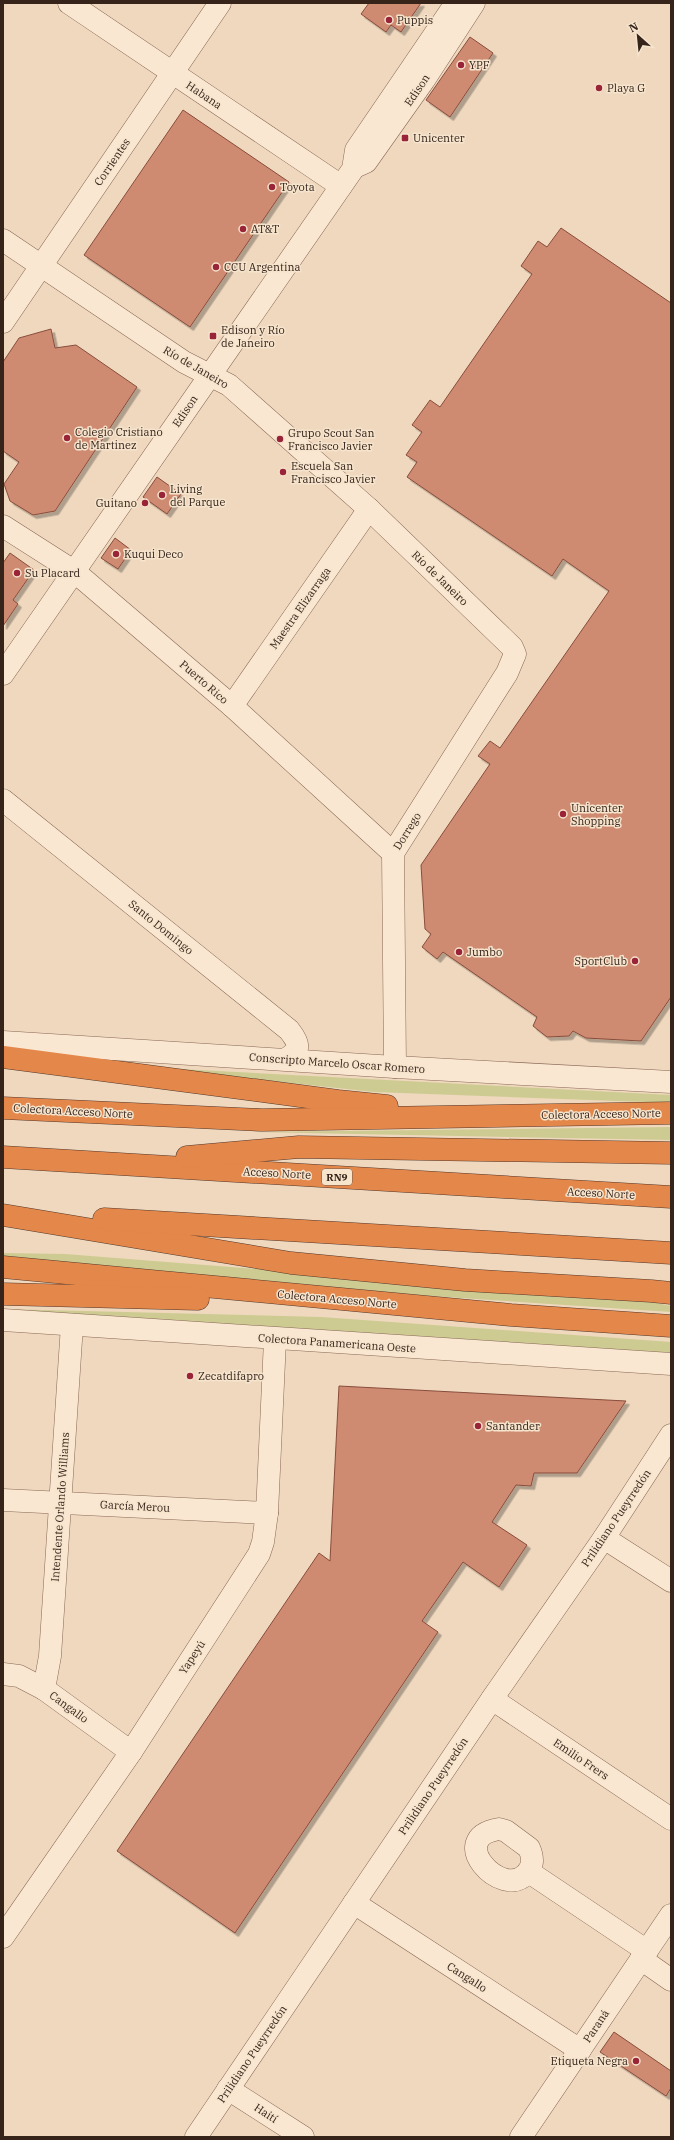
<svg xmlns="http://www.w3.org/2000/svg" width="674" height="2140" font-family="'IBM Plex Serif',serif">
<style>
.green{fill:#cdcb92}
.building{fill:#cf8a72;stroke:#884d3b;filter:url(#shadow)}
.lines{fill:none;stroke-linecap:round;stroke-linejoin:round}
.minor-casing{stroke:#886856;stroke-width:23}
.highway-casing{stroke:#55382b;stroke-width:23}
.minor{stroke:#fae7d1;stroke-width:22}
.highway{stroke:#e3874a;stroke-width:22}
.poi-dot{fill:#992438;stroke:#f6e4cd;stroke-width:1.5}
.labels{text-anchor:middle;stroke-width:3;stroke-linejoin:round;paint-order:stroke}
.shield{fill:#f6e4cd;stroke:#705e50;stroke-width:1}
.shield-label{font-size:10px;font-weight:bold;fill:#36241b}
.poi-label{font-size:11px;fill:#36241b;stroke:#f6e4cd;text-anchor:start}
.street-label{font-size:11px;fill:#36241b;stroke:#f6e4cd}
</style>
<defs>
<filter id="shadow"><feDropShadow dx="3.5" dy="3.5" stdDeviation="0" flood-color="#0004"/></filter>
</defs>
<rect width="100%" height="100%" fill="#efd8be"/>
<!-- green -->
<g class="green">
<path d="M141,1067l530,28v8l-297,-11z"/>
<path d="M671,1127v13l-418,-8z"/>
<path d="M3,1253l62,1 572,45 34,7v6l-270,-18 -398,-38z"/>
<path d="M3,1309l318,8 350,25v17l-668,-45z"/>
</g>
<!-- building -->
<g class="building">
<path d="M369,3h52l-20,29 -10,-7 -5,7 -25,-18z"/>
<path d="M470,37l23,16 -43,64 -24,-17z"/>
<path d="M183,110l106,72 -99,145 -106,-72z"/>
<path d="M561,228l110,75v694l-30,44 -55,-3 -13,-7 -4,5 -22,1 -14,-11 4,-9 -94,-65 -6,7 -15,-12 9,-13 -6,-5 -4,-64 69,-101 -12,-8 12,-15 10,7 109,-157 -46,-32 -11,17 -145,-99 10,-15 -11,-7 16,-23 -10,-7 18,-25 10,7 92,-133 -11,-8 17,-25 9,6z"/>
<path d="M51,329l4,19 21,-3 61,42 -82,124 -22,4 -23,-14 -6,-17 15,-22 -16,-11v-89l16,-24z"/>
<path d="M157,477l24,17 -14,20 -24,-17z"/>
<path d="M115,538l16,12 -13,19 -17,-11z"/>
<path d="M10,553l24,17 -21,30 5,4 -15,22v-63z"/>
<path d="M339,1386l287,15 -49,72h-43l-3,13 -15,-1 -24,37 35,23 -28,42 -36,-25 -41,59 16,11 -203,301 -118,-82 202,-298 11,8z"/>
<path d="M614,2032l57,39v17l-5,8 -66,-44z"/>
</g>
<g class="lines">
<defs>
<g id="minor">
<path d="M69,3l272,183"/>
<path d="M357,166l9,-4 58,-82 50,-77"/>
<path d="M3,240l181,122 45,23 140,124 143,138 3,7 -8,19 -114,180 2,214"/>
<path d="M3,322l217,-319"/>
<path d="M3,526l72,46 157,134 161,147"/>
<path d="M3,674l350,-505 3,-19 100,-147"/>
<path d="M232,706l137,-197"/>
<path d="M3,800l286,230c11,14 12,20 -3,29"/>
<path d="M3,1042l392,25 276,15"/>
<path d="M3,1320l668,44"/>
<path d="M3,1500l264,13"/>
<path d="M604,1538l67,43"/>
<path d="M3,1674l16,2 25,13 87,63"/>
<path d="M44,1689l6,-33 22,-331"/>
<path d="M492,1699l179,120"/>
<path d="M499,1829l7,2 23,17c4,9 5,19 -3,26 -24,26 -82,-36 -27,-45z"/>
<path d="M529,1872l118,79"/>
<path d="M354,1903l226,147"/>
<path d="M3,1937l128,-185 128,-198 4,-12 4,-29 8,-173"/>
<path d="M641,1959l30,21"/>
<path d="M228,2089l75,48"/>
<path d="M196,2137l298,-441 110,-158 67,-103"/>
<path d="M521,2137l150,-222"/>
</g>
<g id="highway">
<path d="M3,1057l335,44 49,5"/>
<path d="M3,1108l259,12 409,-7"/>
<path d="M3,1157l668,40"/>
<path d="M187,1157l112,-10 372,6"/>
<path d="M3,1215l288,48 174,17 186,11 20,2"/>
<path d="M104,1219l567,34"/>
<path d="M3,1267l508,48 160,11"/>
<path d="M3,1294l195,5"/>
</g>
</defs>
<!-- minor casing -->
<use href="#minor" class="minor-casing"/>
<!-- highway casing -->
<use href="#highway" class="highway-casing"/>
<!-- minor -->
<use href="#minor" class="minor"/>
<!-- highway -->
<use href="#highway" class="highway"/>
</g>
<!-- markers -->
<g class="poi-dot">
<circle cx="389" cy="20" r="4"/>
<circle cx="461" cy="65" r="4"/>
<circle cx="599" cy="88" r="4"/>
<rect x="401" y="134" width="8" height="8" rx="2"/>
<circle cx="272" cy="187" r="4"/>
<circle cx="243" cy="229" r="4"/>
<circle cx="216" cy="267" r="4"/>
<rect x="209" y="332" width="8" height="8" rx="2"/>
<circle cx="67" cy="438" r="4"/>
<circle cx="280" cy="439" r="4"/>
<circle cx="283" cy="472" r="4"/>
<circle cx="162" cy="495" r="4"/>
<circle cx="145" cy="503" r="4"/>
<circle cx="116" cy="554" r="4"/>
<circle cx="17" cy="573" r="4"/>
<circle cx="563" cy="814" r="4"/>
<circle cx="459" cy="952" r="4"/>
<circle cx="635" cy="961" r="4"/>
<circle cx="190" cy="1376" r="4"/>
<circle cx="478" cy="1426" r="4"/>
<circle cx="636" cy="2061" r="4"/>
</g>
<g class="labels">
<!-- shield labels -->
<rect class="shield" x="322" y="1169" width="30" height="16" rx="3"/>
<g class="shield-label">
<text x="337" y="1181">RN9</text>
</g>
<!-- poi labels -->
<g class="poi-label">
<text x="397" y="24">Puppis</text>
<text x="469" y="69">YPF</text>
<text x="607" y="92">Playa G</text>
<text x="413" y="142">Unicenter</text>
<text x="280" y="191">Toyota</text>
<text x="251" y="233">AT&amp;T</text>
<text x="224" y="271">CCU Argentina</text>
<text x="221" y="334">Edison y Río<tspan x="221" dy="13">de Janeiro</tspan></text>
<text x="75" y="436">Colegio Cristiano<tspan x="75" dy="13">de Martinez</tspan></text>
<text x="288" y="437">Grupo Scout San<tspan x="288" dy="13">Francisco Javier</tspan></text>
<text x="291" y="470">Escuela San<tspan x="291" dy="13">Francisco Javier</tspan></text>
<text x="170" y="493">Living<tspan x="170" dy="13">del Parque</tspan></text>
<text x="137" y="507" text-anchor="end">Guitano</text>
<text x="124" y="558">Kuqui Deco</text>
<text x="25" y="577">Su Placard</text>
<text x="571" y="812">Unicenter<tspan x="571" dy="13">Shopping</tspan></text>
<text x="467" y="956">Jumbo</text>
<text x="627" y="965" text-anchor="end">SportClub</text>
<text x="198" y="1380">Zecatdifapro</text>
<text x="486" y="1430">Santander</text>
<text x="628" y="2065" text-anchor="end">Etiqueta Negra</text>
</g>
<!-- street labels -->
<g class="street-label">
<text transform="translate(417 90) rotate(-56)" y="4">Edison</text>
<text transform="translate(204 95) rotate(34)" y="4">Habana</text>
<text transform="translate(112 162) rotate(-56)" y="4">Corrientes</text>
<text transform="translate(196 367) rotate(30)" y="4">Río de Janeiro</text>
<text transform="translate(185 411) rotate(-56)" y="4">Edison</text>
<text transform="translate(440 578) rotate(44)" y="4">Río de Janeiro</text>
<text transform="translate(300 608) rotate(-55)" y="4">Maestra Elizarraga</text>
<text transform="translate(204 682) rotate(41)" y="4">Puerto Rico</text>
<text transform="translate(407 831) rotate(-58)" y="4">Dorrego</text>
<text transform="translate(161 927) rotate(39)" y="4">Santo Domingo</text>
<text transform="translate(337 1063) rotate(4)" y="4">Conscripto Marcelo Oscar Romero</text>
<text transform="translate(73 1111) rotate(3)" y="4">Colectora Acceso Norte</text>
<text transform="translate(601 1114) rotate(-1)" y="4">Colectora Acceso Norte</text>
<text transform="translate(277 1173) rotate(3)" y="4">Acceso Norte</text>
<text transform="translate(601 1193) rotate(3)" y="4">Acceso Norte</text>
<text transform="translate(337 1299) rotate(5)" y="4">Colectora Acceso Norte</text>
<text transform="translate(337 1343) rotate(4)" y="4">Colectora Panamericana Oeste</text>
<text transform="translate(135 1506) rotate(3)" y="4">García Merou</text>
<text transform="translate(60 1507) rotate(-86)" y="4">Intendente Orlando Williams</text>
<text transform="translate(616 1518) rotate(-56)" y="4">Prilidiano Pueyrredón</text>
<text transform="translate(192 1657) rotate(-57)" y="4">Yapeyú</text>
<text transform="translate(69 1707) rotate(36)" y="4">Cangallo</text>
<text transform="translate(581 1759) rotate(34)" y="4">Emilio Frers</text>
<text transform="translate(433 1786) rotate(-56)" y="4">Prilidiano Pueyrredón</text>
<text transform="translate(467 1977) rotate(33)" y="4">Cangallo</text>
<text transform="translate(596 2026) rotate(-56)" y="4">Paraná</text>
<text transform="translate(252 2054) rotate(-56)" y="4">Prilidiano Pueyrredón</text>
<text transform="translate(266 2113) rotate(33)" y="4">Haití</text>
</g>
</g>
<!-- border -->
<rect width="674" height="2140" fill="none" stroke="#36241b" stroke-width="8"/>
<!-- north arrow -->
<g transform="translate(638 36) rotate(333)" stroke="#f6e4cd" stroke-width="3" paint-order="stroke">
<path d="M0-3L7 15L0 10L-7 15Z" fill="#36241b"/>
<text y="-6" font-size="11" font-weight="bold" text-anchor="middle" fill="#36241b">N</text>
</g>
</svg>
